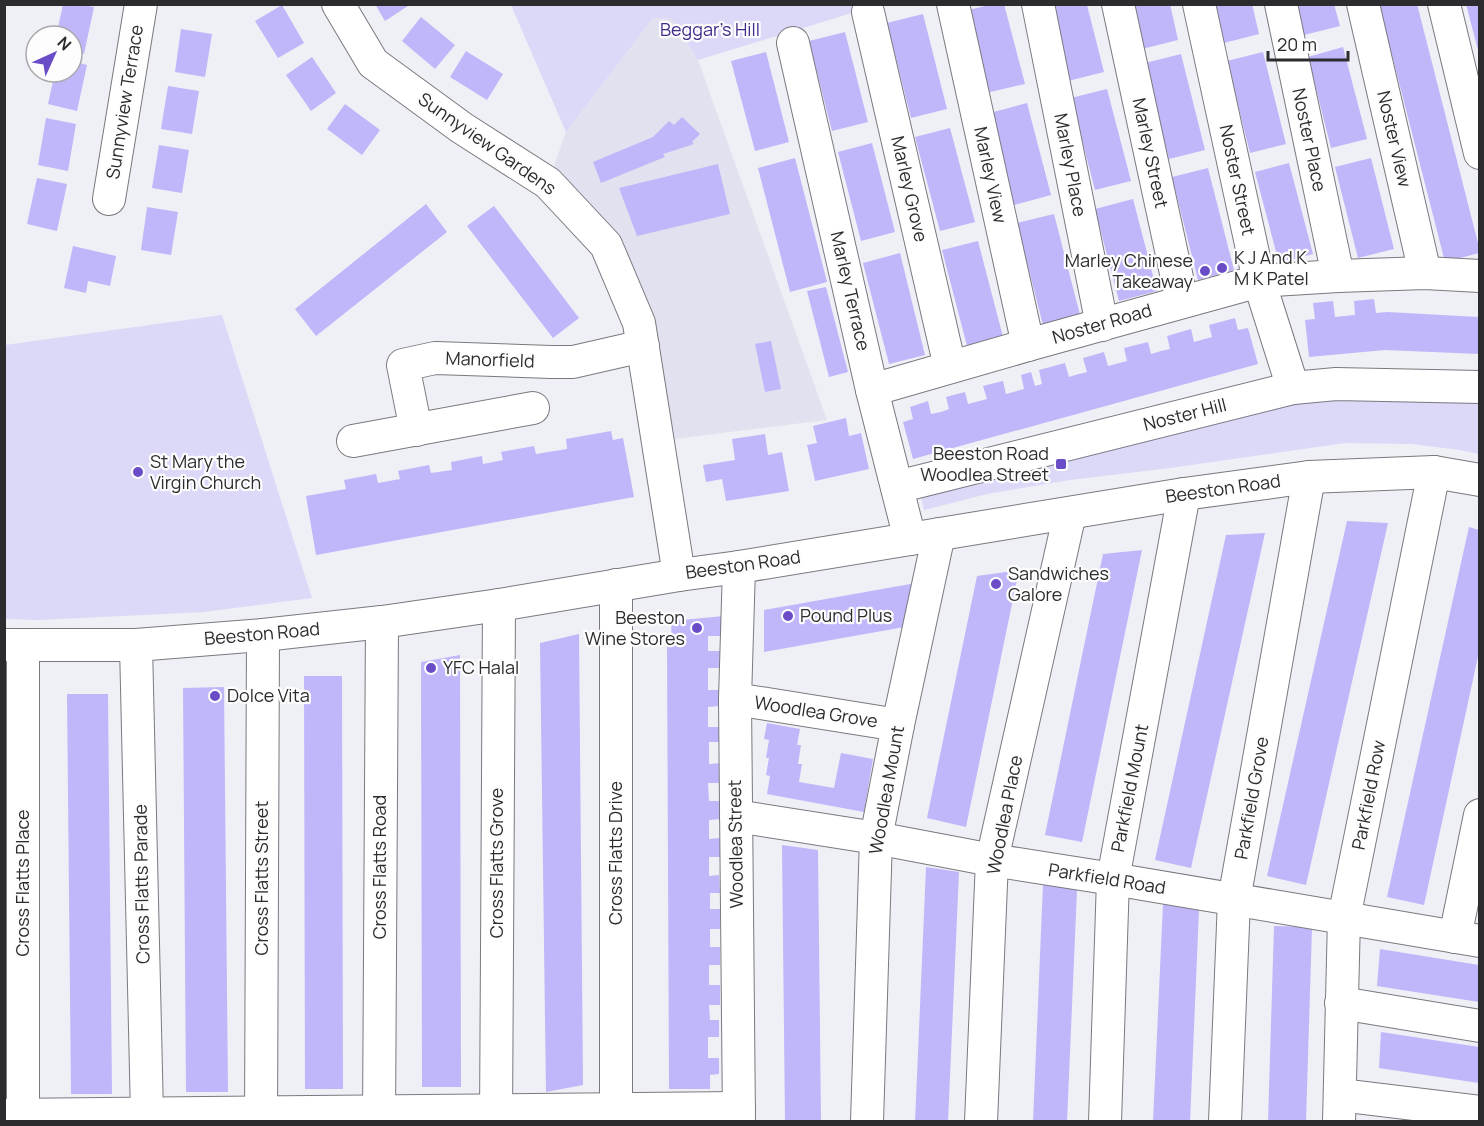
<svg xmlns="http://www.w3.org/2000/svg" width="1484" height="1126" font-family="Manrope,sans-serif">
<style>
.built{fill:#e2e1ef}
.green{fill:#dbd8f8}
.building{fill:#bfb7fa}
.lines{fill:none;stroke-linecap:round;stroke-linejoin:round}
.minor-casing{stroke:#79797f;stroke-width:34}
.minor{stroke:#fff;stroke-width:32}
.poi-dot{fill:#6a4dc6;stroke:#fdfdfe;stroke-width:2}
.labels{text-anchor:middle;stroke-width:4.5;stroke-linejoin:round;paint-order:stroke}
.park-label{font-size:18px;fill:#442c89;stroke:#fdfdfe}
.street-label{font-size:18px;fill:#2c2c2f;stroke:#fdfdfe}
.poi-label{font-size:18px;fill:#2c2c2f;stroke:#fdfdfe;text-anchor:start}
</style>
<rect width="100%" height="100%" fill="#efeff6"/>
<!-- built -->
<path class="built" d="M653,18h18l27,42 129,360 -169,21 -19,-118 -91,-140 18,-51z"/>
<!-- green -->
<g class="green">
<path d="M511,5h367l-180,55 -27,-42h-18l-87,114z"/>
<path d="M222,315l90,283 -108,14 -165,8 -34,-1v-274z"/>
<path d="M1479,394v60l-19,-4 -48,-6 -67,-1 -175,25 -100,12 -83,14 -63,16 -3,-14 352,-98z"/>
</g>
<!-- building -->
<g class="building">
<path d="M375,4h36l-26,17z"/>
<path d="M993,4h11l21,80 -39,9 -21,-82z"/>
<path d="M1131,4h39l8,36 -36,9z"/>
<path d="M1214,4h38l7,30 -35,9z"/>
<path d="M1296,4h38l6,22 -36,9z"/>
<path d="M1379,4h38l62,243v6l-34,9z"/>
<path d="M1466,4h13v50z"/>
<path d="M63,5h19l12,2 -10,47 -12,-3v-15h-16z"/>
<path d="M282,5l22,38 -26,15 -23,-37z"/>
<path d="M1048,5h39l17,67 -36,9z"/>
<path d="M923,14l24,95 -36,9 -24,-95z"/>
<path d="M421,17l34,28 -20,24 -33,-28z"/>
<path d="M181,29l31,5 -7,43 -30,-5z"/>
<path d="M845,32l23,90 -36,9 -23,-90z"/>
<path d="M1343,47l24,92 -36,9 -23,-91z"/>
<path d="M466,51l37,23 -16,26 -37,-23z"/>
<path d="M766,52l23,90 -34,9 -24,-90z"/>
<path d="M1263,52l23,92 -36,9 -23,-92z"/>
<path d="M1181,54l24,96 -36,9 -24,-96z"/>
<path d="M312,57l24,36 -25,18 -25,-36z"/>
<path d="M72,61l15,4 -10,46 -29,-7 7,-32h17z"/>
<path d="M168,86l31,5 -7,43 -31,-5z"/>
<path d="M1107,89l24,92 -36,9 -24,-92z"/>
<path d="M1027,103l24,92 -37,10 -24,-92z"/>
<path d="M345,104l35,26 -18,25 -35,-26z"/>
<path d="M682,117l18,17 -8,8 2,2 -31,10 2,3 -64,26 -8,-21 60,-25 16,-16 5,4z"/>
<path d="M46,118l30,6 -8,47 -30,-6z"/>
<path d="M950,128l25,94 -35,9 -25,-94z"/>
<path d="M872,143l23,89 -34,9 -23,-89z"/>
<path d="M159,145l30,5 -7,43 -30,-5z"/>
<path d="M795,158l32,124 -37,10 -32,-124z"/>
<path d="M1371,158l23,91 -36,9 -23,-91z"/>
<path d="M1289,163l24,91 -34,9 -24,-91z"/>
<path d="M718,164l12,50 -93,22 -18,-48z"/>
<path d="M1208,168l26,102 -36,10 -26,-103z"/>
<path d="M37,178l30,6 -10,47 -30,-7z"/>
<path d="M1133,199l24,92 -38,10 -24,-92z"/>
<path d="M426,204l21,28 -131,104 -21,-27z"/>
<path d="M494,206l85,112 -26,20 -86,-112z"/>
<path d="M147,207l31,5 -7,43 -30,-5z"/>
<path d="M1054,214l26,101 -37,10 -26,-102z"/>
<path d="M978,241l25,96 -36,9 -25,-96z"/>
<path d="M73,246l43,10 -6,30 -22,-5 -2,12 -22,-5z"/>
<path d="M900,253l25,102 -36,9 -26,-101z"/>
<path d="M826,287l22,85 -19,5 -22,-86z"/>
<path d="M1374,299l2,14 11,-1 92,5v37l-94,-4 -76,7 -4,-37 10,-1 -2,-16 20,-2 2,16 20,-2 -1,-14z"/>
<path d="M1235,318l3,12 10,-2 10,36 -345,95 -10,-37 10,-3 -3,-12 18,-6 3,13 10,-2 8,-3 -3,-12 19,-5 3,12 19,-5 -4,-13 20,-5 3,13 18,-5 -3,-14 10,-3 4,14 7,-2 -3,-14 26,-7 4,14 6,-2 12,-3 -4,-14 21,-6 4,14 19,-5 -3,-13 24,-6 3,12 10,-3 9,-2 -3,-13 24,-7 3,13 18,-5 -3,-12z"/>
<path d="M771,341l10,48 -16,3 -10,-48z"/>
<path d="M846,418l3,18 12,-3 8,36 -54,12 -8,-36 10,-2 -4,-17z"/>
<path d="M611,431l2,9 10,-2 11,59 -318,58 -10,-59 40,-7 -2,-9 32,-6 2,9 22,-4 -2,-8 31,-6 2,8 21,-3 -1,-8 31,-6 1,8 20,-4 -2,-8 33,-6 2,8 31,-5 -1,-10z"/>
<path d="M765,434l3,21 14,-3 7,39 -63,10 -4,-22 -16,3 -3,-17 32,-5 -3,-21z"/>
<path d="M1347,521l41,2 -82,362 -39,-9z"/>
<path d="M1469,527l10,3v122l-55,253 -37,-8z"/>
<path d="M1265,533l-74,335 -36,-8 71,-325z"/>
<path d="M1142,550l-60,292 -37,-7 58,-281z"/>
<path d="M1019,570l-53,257 -39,-9 50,-242z"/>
<path d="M916,583l-6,43 -146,26v-42z"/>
<path d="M724,616l-2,20h-14v15h12l-1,17h-11v22h12v16l-12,1v20h13v15h-12v22l12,-1 -1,20h-12l1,18h11v18l-11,1v19l11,-1 1,19h-12v19l10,-1 1,18h-10v16h10v20h-10v18h10v18h-11v20h11v20h-11l1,15h9v17h-11v21h11v16l-9,1v14h-41l-2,-445 5,-1 -1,-22z"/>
<path d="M579,634l4,451 -37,7 -6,-449z"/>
<path d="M460,655l1,432h-39l-1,-425z"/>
<path d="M304,676h38l1,413h-38z"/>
<path d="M224,687l4,405h-42l-3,-404z"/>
<path d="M67,694h41l4,400h-41z"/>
<path d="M767,723l33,6 -3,16h4l-3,19h4l-3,18 35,6 7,-35 32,6 -9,53 -97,-18 3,-18 -4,-1 3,-17h-3l3,-18 -5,-1z"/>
<path d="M782,845l36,5 3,272h-36z"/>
<path d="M926,867l33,5 -11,250h-33z"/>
<path d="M1043,884l34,6 -10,232h-34z"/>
<path d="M1163,904l36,6 -9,212h-37z"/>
<path d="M1274,926l38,1 -6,195h-38z"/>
<path d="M1380,949l99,16v37l-102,-16z"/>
<path d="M1381,1032l98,15v36l-100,-15z"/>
</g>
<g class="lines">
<defs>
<g id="minor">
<path d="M338,4l35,59 89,65 86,55 58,62 33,78 40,252"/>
<path d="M953,4l75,341"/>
<path d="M1038,4l64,321"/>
<path d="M1118,4l64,297"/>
<path d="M1199,4l60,277 34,107"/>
<path d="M1281,4l57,272"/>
<path d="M1363,4l62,269"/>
<path d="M1444,4l36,149"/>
<path d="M868,12l82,355"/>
<path d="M793,43l79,347 38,149"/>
<path d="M109,199l32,-195"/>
<path d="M872,390l156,-45 231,-64 79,-5 87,-3 55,3"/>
<path d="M416,430l-13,-65 32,-7 116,4h22l70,-16"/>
<path d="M353,441l180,-33"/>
<path d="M897,487l396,-99 43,-4 144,3"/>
<path d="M616,585v537"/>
<path d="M4,645h132l127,-10 119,-13 117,-17 180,-30 60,-8 445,-73 125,-17 125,-5 46,8"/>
<path d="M136,645l11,469 -2,8"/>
<path d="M735,699l163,26"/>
<path d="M736,816l140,22 116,22 121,19 367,62"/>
<path d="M1455,937l25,-122"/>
<path d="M1341,1003l139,23"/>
<path d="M1340,1095l140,17"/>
<path d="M4,1115l735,-7"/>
<path d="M23,1122v-477"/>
<path d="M261,1122l2,-487"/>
<path d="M379,1122l3,-500"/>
<path d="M496,1122l3,-517"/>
<path d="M739,1122l-4,-423 4,-132"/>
<path d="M867,1122l9,-284 22,-113 41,-191"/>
<path d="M981,1122l11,-262 78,-347"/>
<path d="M1105,1122l8,-243 71,-385"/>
<path d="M1225,1122l9,-222 75,-423"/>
<path d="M1339,1122l5,-204 90,-446"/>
</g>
</defs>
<!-- minor casing -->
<use href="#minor" class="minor-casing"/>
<!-- minor -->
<use href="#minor" class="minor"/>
</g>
<!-- markers -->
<g class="poi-dot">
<circle cx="1222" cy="268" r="6"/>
<circle cx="1205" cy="271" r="6"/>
<rect x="1055" y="458" width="12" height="12" rx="3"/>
<circle cx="138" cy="472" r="6"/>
<circle cx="996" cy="584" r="6"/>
<circle cx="788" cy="616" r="6"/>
<circle cx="697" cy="628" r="6"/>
<circle cx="431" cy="668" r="6"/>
<circle cx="215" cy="696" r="6"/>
</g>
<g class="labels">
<!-- park labels -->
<g class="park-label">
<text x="710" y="36">Beggar's Hill</text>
</g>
<!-- street labels -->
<g class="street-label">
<text transform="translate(125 102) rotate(-81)" y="6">Sunnyview Terrace</text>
<text transform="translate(1394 139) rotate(77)" y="6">Noster View</text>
<text transform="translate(1309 140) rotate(78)" y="6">Noster Place</text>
<text transform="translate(487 144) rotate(35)" y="6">Sunnyview Gardens</text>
<text transform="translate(1150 153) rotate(78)" y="6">Marley Street</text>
<text transform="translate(1070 165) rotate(79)" y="6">Marley Place</text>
<text transform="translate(990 175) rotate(78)" y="6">Marley View</text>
<text transform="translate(1237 180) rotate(78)" y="6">Noster Street</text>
<text transform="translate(909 189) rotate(77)" y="6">Marley Grove</text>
<text transform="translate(850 291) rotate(77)" y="6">Marley Terrace</text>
<text transform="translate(1102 324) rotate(-16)" y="6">Noster Road</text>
<text transform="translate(490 360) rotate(2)" y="6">Manorfield</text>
<text transform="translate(1185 415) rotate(-14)" y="6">Noster Hill</text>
<text transform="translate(1223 489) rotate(-8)" y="6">Beeston Road</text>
<text transform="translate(743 565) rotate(-8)" y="6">Beeston Road</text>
<text transform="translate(262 634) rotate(-5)" y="6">Beeston Road</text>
<text transform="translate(816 712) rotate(9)" y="6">Woodlea Grove</text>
<text transform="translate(1130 788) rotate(-79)" y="6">Parkfield Mount</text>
<text transform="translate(887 790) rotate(-80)" y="6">Woodlea Mount</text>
<text transform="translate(1369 795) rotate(-79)" y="6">Parkfield Row</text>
<text transform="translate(1252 798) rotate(-80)" y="6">Parkfield Grove</text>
<text transform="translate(1005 815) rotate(-79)" y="6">Woodlea Place</text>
<text transform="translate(736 844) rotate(-91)" y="6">Woodlea Street</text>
<text transform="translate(616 853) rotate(-90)" y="6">Cross Flatts Drive</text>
<text transform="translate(497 863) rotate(-90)" y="6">Cross Flatts Grove</text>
<text transform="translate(380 867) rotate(-90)" y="6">Cross Flatts Road</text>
<text transform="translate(262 878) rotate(-90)" y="6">Cross Flatts Street</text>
<text transform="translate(1107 879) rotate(9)" y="6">Parkfield Road</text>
<text transform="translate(23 883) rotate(-90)" y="6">Cross Flatts Place</text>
<text transform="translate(142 884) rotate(-91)" y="6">Cross Flatts Parade</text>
</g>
<!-- poi labels -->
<g class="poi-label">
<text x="1234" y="264">K J And K<tspan x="1234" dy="21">M K Patel</tspan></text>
<text x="1193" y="267" text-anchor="end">Marley Chinese<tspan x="1193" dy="21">Takeaway</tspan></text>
<text x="1049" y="460" text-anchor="end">Beeston Road<tspan x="1049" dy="21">Woodlea Street</tspan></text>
<text x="150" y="468">St Mary the<tspan x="150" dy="21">Virgin Church</tspan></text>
<text x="1008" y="580">Sandwiches<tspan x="1008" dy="21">Galore</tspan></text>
<text x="800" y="622">Pound Plus</text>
<text x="685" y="624" text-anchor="end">Beeston<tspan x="685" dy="21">Wine Stores</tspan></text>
<text x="443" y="674">YFC Halal</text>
<text x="227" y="702">Dolce Vita</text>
</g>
</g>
<!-- border -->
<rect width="1484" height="1126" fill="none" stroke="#2c2c2f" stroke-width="12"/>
<!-- north arrow -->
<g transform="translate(54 54) rotate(45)"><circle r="28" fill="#fdfdfe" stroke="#a9a9ab" stroke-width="1.5"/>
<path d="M0-4.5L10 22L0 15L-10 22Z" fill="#6a4dc6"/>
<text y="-9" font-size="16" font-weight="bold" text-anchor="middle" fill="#2c2c2f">N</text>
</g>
<!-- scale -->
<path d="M1268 51v9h80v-9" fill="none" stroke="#2c2c2f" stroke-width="3"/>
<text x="1277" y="51" font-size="18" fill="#2c2c2f" stroke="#fdfdfe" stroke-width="4.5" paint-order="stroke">20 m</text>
</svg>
